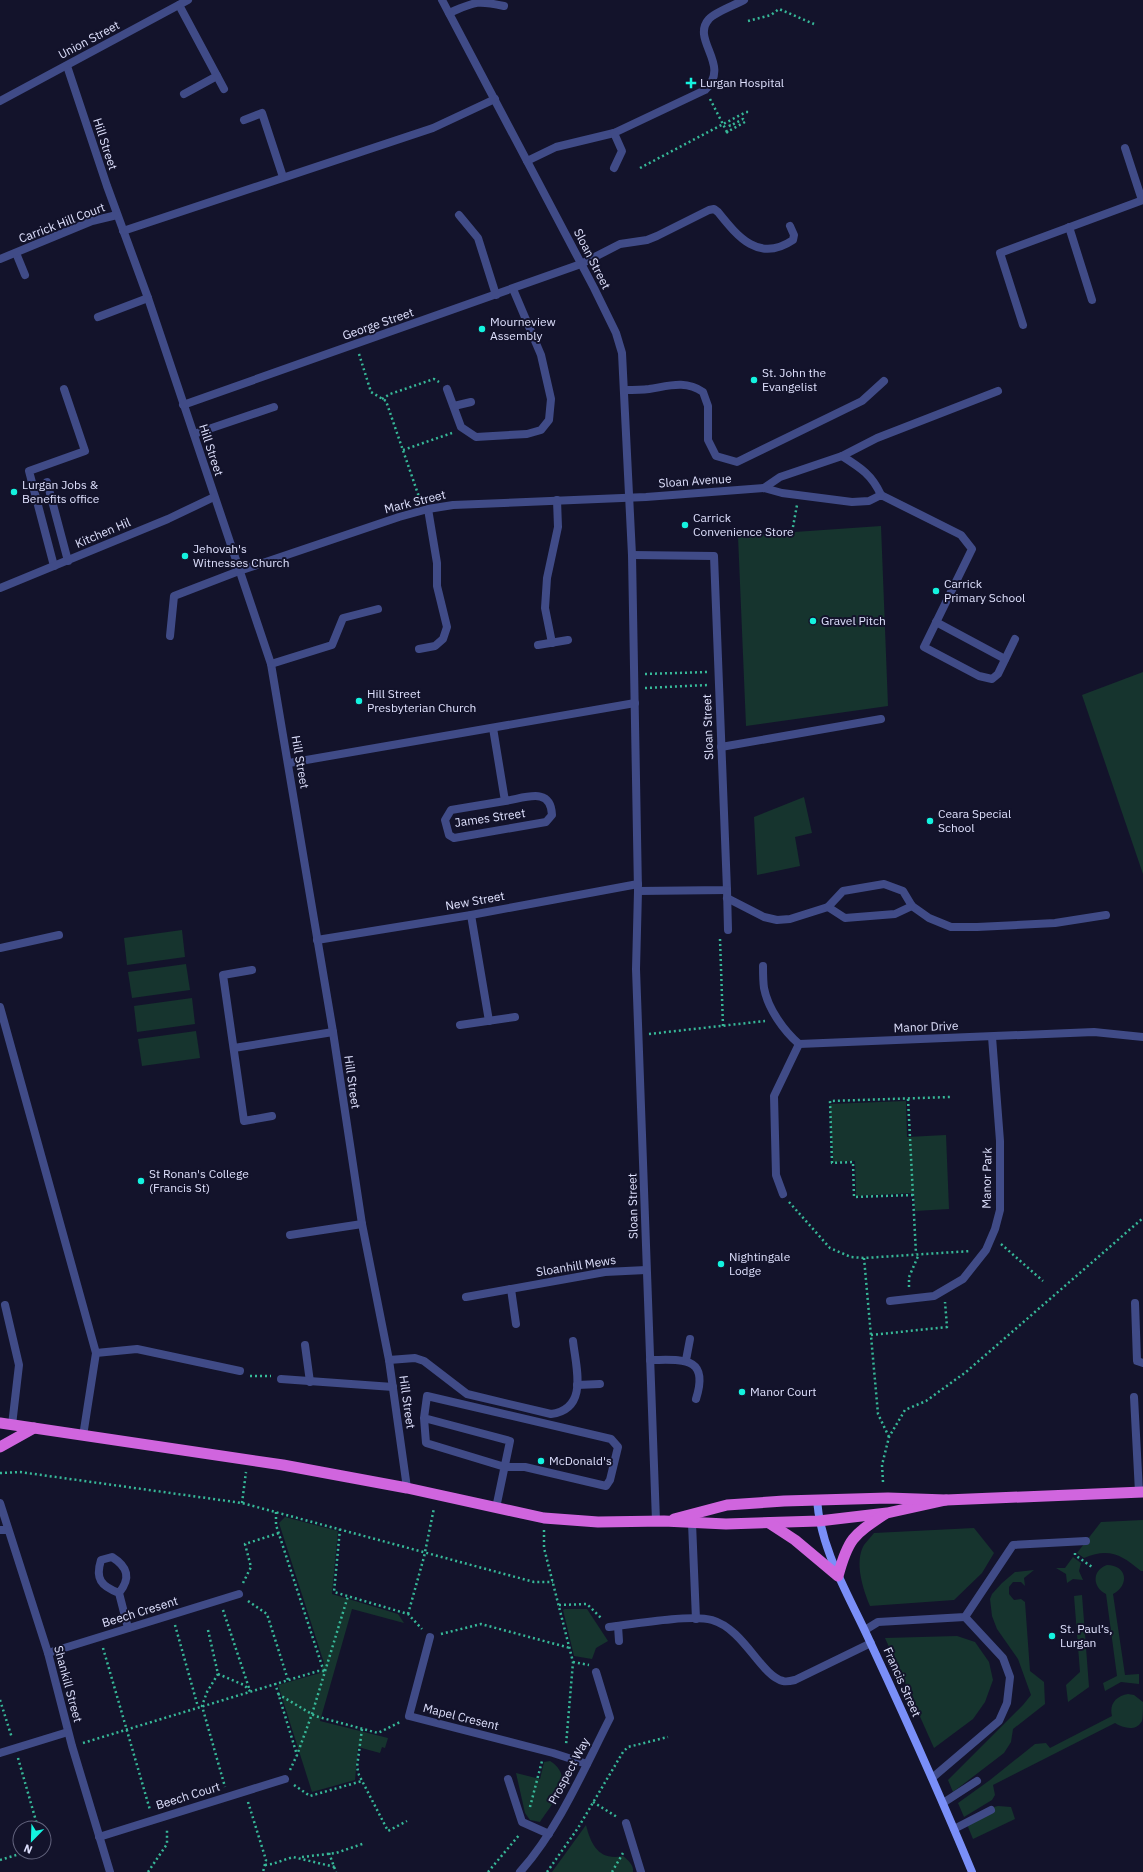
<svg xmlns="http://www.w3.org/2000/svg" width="1143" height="1872" font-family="'IBM Plex Sans',sans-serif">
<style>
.green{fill:#16342e}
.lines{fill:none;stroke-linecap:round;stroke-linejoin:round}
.path{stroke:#37b898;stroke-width:2.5;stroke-dasharray:2 3;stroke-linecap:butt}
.service{stroke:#404b87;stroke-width:8}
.pedestrian{stroke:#404b87;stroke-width:8}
.minor{stroke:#404b87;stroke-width:8}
.tertiary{stroke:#404b87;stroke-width:8}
.secondary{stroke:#7a8ff8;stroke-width:8}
.trunk{stroke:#d065de;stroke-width:11}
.poi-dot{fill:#14f3df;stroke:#13132b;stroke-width:1.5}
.labels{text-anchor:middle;stroke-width:4;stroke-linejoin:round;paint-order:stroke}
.street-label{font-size:12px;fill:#dee0fd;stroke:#13132b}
.poi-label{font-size:12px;fill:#dee0fd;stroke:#13132b;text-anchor:start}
</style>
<rect width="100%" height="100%" fill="#13132b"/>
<!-- green -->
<g class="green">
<path d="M881,526l7,180 -142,20 -8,-190z"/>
<path d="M1143,672v202l-61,-179z"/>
<path d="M804,797l8,36 -17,4 5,29 -43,9 -3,-58z"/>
<path d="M182,930l3,27 -58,8 -3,-27z"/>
<path d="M186,964l4,26 -58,8 -4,-26z"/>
<path d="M192,998l3,26 -58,8 -3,-26z"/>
<path d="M196,1031l4,27 -58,8 -4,-27z"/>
<path d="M906,1101l1,36 39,-2 3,74 -34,2 -1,-18 -58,3 -1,-35 -22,1 -3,-58z"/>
<path d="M285,1517l53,14 -6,63 66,20 6,9 -52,-14 -32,112 68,17 -3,10 -3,-1 -2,6 -22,-6 -3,33 -43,12 -34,-107 42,-12 4,-10 -45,-140z"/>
<path d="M1143,1520v51h-2c-19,-16 -32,-24 -57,-13l-7,-5 24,-31z"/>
<path d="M974,1528l20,25 -12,20 -28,27 -84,6c-7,-17 -16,-44 -6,-61 3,-4 7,-8 10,-12z"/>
<path d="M1073,1557l8,6 -2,8 4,9 -10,-1 -6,4 -1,-9 -10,-6h9z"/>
<path d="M1107,1565c20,0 23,20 6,29l12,81 14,-1v10l-18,-2 -16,9 -2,-8 14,-7 -11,-82c-14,-7 -14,-24 1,-29z"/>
<path d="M1034,1570l-10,8 1,8 -4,-4h-8l-4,5v7l5,6 7,-1 4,3 5,69 14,11 1,22 -32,25 -2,13 -7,11 -51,39 -5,-12 75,-75 8,-10 -13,-36 -21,-30 -5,-13 -2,-17 2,-5 10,-11 13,-11z"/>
<path d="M1082,1595l7,92 -21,15 -2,-17 14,-13 -6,-76z"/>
<path d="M565,1609h22l21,32 -12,7 -4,11 -18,-3 -11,-46z"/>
<path d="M957,1636l18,6 14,20 4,18 -8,22 -12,17 -39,29 -49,-110z"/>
<path d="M1128,1694l6,1 9,7c0,5 0,15 -1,19 -6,11 -19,7 -27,2l-122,62 2,10 -3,5 -28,17 -6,-14 32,-23 45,-36 11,-1 4,5 62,-32c-3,-12 4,-20 16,-22z"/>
<path d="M550,1761c27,17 2,42 -10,61l-10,-2 -5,-7 -9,-40 24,6 4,-17z"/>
<path d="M998,1806l13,1 4,12 -42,20 -7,-17 24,-14z"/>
<path d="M586,1825c5,20 13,36 37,31 5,4 11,9 10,16h-81z"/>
</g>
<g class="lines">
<!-- path -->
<g class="path">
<path d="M748,21l23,-6 8,-6 35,15"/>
<path d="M710,99l17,33"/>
<path d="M728,133l-1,-1 18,-10 -2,-3 -13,7 -2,-4"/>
<path d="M640,168l106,-56h4"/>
<path d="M359,354l12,38 15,9 32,93 3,5"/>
<path d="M382,399l8,-5 44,-15 5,3"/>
<path d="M403,450l49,-17"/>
<path d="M792,532l5,-27"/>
<path d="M645,674l63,-2"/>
<path d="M645,688l63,-3"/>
<path d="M720,939l3,87"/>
<path d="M649,1034l116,-13"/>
<path d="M908,1099l8,155"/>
<path d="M913,1195l-59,2 -1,-35 -21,1 -2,-62 121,-4"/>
<path d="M789,1202l41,46 21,9 13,1 107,-7"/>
<path d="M1001,1244l42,37"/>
<path d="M864,1258l14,156 11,23"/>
<path d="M909,1287v-10l10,-23"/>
<path d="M871,1335l76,-8 -2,-25"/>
<path d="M250,1376h21"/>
<path d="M0,1473l20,-1 222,31 292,79h19"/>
<path d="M883,1482l-1,-17 7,-28 16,-27 21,-9 40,-29 177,-154"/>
<path d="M242,1503l4,-31"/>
<path d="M276,1512v13l46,141 3,5"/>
<path d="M340,1529l-6,63 74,22 14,15"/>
<path d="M544,1530v18l29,114 -7,83"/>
<path d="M1075,1553v2l17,12"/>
<path d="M243,1583l8,-16 -6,-23 34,-11"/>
<path d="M248,1601l19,13 21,66"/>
<path d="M559,1605l28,-1 15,15"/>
<path d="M223,1610l27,81"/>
<path d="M408,1614l16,-57 10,-49"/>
<path d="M175,1625l23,82"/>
<path d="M208,1630l10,44 -11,18 -5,14 23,81"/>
<path d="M441,1634l40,-10 89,24"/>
<path d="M103,1648l47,162"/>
<path d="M573,1662l16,3"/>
<path d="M218,1674l26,11 6,6"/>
<path d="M275,1683l22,72"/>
<path d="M278,1694l37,22 63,17 22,-11"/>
<path d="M0,1700l12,38"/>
<path d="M362,1729l-5,38 2,8 29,56 19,-10"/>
<path d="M83,1743l235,-72h7"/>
<path d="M18,1758l20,70"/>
<path d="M290,1770l7,-15 15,-41 36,-118"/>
<path d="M294,1785l16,11 52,-15"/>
<path d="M248,1802l18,58 -3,12"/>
<path d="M593,1802l24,15"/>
<path d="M530,1807l12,-46"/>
<path d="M329,1853l7,19"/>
<path d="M302,1857l34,-4 29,-10"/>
<path d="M0,1860l26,-8"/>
<path d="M265,1865l7,-1 21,-7 42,10"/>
<path d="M148,1872l19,-28v-16"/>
<path d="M488,1872l32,-38"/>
<path d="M547,1872l31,-44 45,-76 5,-5 40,-10"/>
<path d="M612,1872l11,-19"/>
</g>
<!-- service -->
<g class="service">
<path d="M449,13c26,-11 27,-13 55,-7"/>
<path d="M244,120l18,-7 21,64"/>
<path d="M1125,148l17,52"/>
<path d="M527,161l29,-14 58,-14 91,-43c27,-25 -15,-50 4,-71 6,-7 26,-14 35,-19"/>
<path d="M614,168l8,-17 -8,-18"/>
<path d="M459,215l19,23 18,57"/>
<path d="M581,264l39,-20 27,-4 10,-4 52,-26 5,-1 4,3c20,25 41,51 75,28l1,-5 -4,-9"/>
<path d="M98,317l50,-19"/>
<path d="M447,389l14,38 15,10 51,-3 14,-4 8,-10 2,-21 -10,-44 -28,-66"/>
<path d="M624,390c8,0 17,0 25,-1 20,-3 36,-9 54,3l5,14v34l8,16 21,6 125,-61 22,-20"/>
<path d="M454,406l17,-4"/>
<path d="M194,434l80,-27"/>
<path d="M842,456l35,-18 121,-47"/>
<path d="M47,482l21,79"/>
<path d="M764,488l18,5 70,9 17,-1 12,-6 80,40 11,14 -48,98 55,29 13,3 6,-5 17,-35"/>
<path d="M764,488l16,-11 62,-21c19,12 30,19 39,39"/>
<path d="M54,566l-25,-95 56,-20 -21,-62"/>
<path d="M936,622l69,37"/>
<path d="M170,636l4,-40 65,-25"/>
<path d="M552,643l-7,-35 2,-30 11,-51 -1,-27"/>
<path d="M538,645l30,-5"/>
<path d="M419,649l16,-3 8,-7 4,-12 -10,-41v-23l-9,-54"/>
<path d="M721,747l160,-28"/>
<path d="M727,898l37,19 13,3 13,-1 38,-12 15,-16 41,-7 19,7 9,15 17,12 22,9h26l78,-4 51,-8"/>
<path d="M828,907l17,11 50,-4 17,-8"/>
<path d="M0,948l59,-13"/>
<path d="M0,1007l96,346"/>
<path d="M783,1194l-7,-19 -2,-79 25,-52"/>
<path d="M1135,1303l2,58 6,2"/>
<path d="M5,1305l14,60 -7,60"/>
<path d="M650,1360c31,0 60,-5 46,39"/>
<path d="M686,1360l4,-21"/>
<path d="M1134,1397l5,95"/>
<path d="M424,1418l3,-22 184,43 7,8 -8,33 -4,6 -81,-19h-20l-79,-24 -2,-25 86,23 -14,67"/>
<path d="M865,1630l13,-8 87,-5 48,-72 73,-4"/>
<path d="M932,1778l67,-57 8,-18 3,-26 -7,-19 -38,-41"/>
<path d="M508,1779l14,43 27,12"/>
<path d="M943,1803l34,-22"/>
<path d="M954,1829l37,-19"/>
</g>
<!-- pedestrian -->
<path class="pedestrian" d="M692,1523l4,96"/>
<!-- minor -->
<g class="minor">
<path d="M179,5l45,84"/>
<path d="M67,66l40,120 41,112 123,366 62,368 29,192 27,136 18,128"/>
<path d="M184,94l33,-18"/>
<path d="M1069,227l23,73"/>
<path d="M123,231l310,-103 62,-29"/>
<path d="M16,253l9,22"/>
<path d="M0,259l92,-38 25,-6"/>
<path d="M1023,325l-23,-72 143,-53"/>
<path d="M183,405l398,-141"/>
<path d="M632,555l82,1 13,334 -89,1"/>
<path d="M239,571l160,-54 29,-8 25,-4 193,-8 118,-9"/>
<path d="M0,588l168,-69 46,-22"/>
<path d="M271,664l61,-19 11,-27 35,-9"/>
<path d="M493,728l12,73c20,-3 46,-15 47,14l-6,7 -92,16 -5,-3 -4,-15 6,-10 54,-9"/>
<path d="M289,763l346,-60"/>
<path d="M727,890l1,40"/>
<path d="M471,915l18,106"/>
<path d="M317,940l154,-25 167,-31"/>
<path d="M763,966c0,7 0,15 1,22 4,21 20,43 35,56l295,-12 49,5"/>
<path d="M252,970l-29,5 21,146 28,-5"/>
<path d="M460,1025l55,-8"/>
<path d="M234,1048l99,-16"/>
<path d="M290,1235l72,-11"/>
<path d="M511,1289l5,35"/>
<path d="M466,1297l139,-25 41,-2"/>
<path d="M890,1301l44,-5 29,-17 23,-29 9,-21 5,-19v-69l-8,-104"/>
<path d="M305,1345l5,37"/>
<path d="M389,1360l26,-2 9,3 43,33 84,20c38,-5 25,-46 22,-73"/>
<path d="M281,1379l112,8"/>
<path d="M577,1385l23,-1"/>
<path d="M83,1436l13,-83 41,-4 103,22"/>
<path d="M0,1503l48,150 24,93 38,126"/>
<path d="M0,1530h8"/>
<path d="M119,1593c12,-15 9,-26 -7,-36l-11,3c-6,19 0,26 18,33l9,35"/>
<path d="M618,1626l1,15"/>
<path d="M609,1627c24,-3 82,-13 103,-7 32,9 49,56 71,61 3,1 8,0 12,-1l76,-37"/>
<path d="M430,1637l-21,79 144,37 34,11"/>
<path d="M48,1653l191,-59"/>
<path d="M0,1753l68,-21"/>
<path d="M626,1823l15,49"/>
<path d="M99,1837l186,-58"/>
<path d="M520,1872c39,-44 63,-101 90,-154l-14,-46"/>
</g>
<!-- tertiary -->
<g class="tertiary">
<path d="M442,0l152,288 22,45 6,20 10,202 6,336 -2,78 20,552"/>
<path d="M0,101l188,-101"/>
</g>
<!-- secondary -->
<path class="secondary" d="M817,1500c4,52 33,97 54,144 35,75 69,151 101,228"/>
<!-- trunk -->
<g class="trunk">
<path d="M0,1423l283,42 124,23 137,30 54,4 66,-1 62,3 93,-3 68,-8 59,-13"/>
<path d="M0,1447l34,-19"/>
<path d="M674,1519l53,-14 57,-4 104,-3 58,2 197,-8"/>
<path d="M769,1523l26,17 43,36c10,-37 15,-41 47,-62"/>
</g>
</g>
<!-- markers -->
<g class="poi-dot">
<path d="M689 77h4v4h4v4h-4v4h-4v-4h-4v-4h4z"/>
<circle cx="482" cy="329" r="4"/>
<circle cx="754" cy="380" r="4"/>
<circle cx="14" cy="492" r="4"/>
<circle cx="685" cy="525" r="4"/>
<circle cx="185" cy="556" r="4"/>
<circle cx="936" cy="591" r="4"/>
<circle cx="813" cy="621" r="4"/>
<circle cx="359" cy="701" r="4"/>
<circle cx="930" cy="821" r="4"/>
<circle cx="141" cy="1181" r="4"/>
<circle cx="721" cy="1264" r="4"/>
<circle cx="742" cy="1392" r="4"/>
<circle cx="541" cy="1461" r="4"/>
<circle cx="1052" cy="1636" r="4"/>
</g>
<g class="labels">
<!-- street labels -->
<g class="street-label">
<text transform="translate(89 40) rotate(-28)" y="4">Union Street</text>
<text transform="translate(105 144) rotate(72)" y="4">Hill Street</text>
<text transform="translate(62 223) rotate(-21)" y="4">Carrick Hill Court</text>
<text transform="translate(592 259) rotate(63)" y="4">Sloan Street</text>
<text transform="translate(378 324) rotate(-19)" y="4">George Street</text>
<text transform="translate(211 450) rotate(72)" y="4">Hill Street</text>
<text transform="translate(695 481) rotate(-4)" y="4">Sloan Avenue</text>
<text transform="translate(415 502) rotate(-14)" y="4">Mark Street</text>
<text transform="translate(103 533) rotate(-23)" y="4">Kitchen Hil</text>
<text transform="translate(708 727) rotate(-92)" y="4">Sloan Street</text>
<text transform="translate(300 762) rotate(80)" y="4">Hill Street</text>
<text transform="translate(490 818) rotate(-8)" y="4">James Street</text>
<text transform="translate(475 901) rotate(-10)" y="4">New Street</text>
<text transform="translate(926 1027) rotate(-2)" y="4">Manor Drive</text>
<text transform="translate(352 1082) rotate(82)" y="4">Hill Street</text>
<text transform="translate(987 1178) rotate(-89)" y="4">Manor Park</text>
<text transform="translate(633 1206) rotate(-91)" y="4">Sloan Street</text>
<text transform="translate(576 1266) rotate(-9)" y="4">Sloanhill Mews</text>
<text transform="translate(407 1402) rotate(82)" y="4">Hill Street</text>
<text transform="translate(140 1612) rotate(-17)" y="4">Beech Cresent</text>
<text transform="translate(902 1682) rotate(66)" y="4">Francis Street</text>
<text transform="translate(68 1684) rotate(75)" y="4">Shankill Street</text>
<text transform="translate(461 1717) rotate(14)" y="4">Mapel Cresent</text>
<text transform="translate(569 1771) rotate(-62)" y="4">Prospect Way</text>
<text transform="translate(188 1796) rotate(-17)" y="4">Beech Court</text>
</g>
<!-- poi labels -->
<g class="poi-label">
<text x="700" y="87">Lurgan Hospital</text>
<text x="490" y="326">Mourneview<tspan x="490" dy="14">Assembly</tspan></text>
<text x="762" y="377">St. John the<tspan x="762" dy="14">Evangelist</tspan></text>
<text x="22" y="489">Lurgan Jobs &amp;<tspan x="22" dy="14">Benefits office</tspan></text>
<text x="693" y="522">Carrick<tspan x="693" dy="14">Convenience Store</tspan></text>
<text x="193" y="553">Jehovah's<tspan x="193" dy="14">Witnesses Church</tspan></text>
<text x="944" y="588">Carrick<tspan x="944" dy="14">Primary School</tspan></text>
<text x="821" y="625">Gravel Pitch</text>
<text x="367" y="698">Hill Street<tspan x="367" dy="14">Presbyterian Church</tspan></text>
<text x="938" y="818">Ceara Special<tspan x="938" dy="14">School</tspan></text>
<text x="149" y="1178">St Ronan's College<tspan x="149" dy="14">(Francis St)</tspan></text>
<text x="729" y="1261">Nightingale<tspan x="729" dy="14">Lodge</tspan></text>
<text x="750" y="1396">Manor Court</text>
<text x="549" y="1465">McDonald's</text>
<text x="1060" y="1633">St. Paul’s,<tspan x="1060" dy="14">Lurgan</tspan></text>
</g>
</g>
<!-- north arrow -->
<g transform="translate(32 1840) rotate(203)"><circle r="19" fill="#13132b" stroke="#64657f"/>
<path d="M0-3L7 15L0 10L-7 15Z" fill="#14f3df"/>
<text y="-6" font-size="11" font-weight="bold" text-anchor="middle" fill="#dee0fd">N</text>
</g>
</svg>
